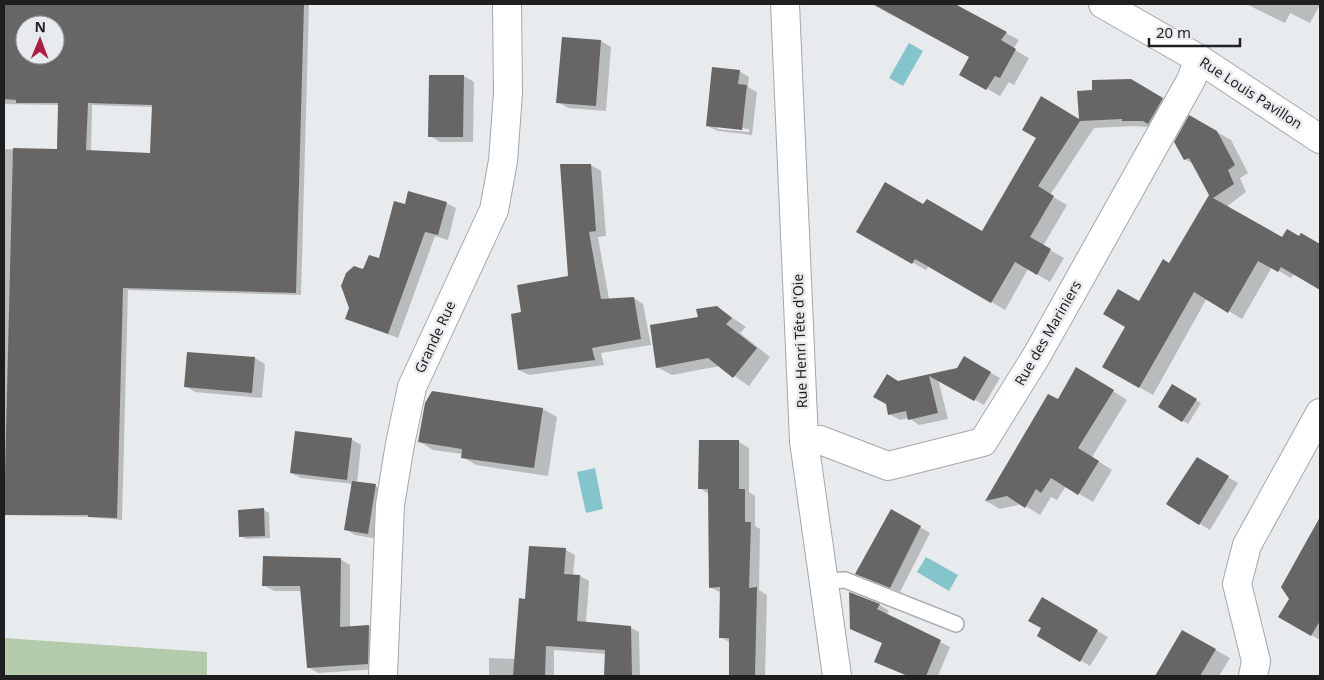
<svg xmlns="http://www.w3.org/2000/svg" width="1324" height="680" font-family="'Noto Sans',sans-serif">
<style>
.green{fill:#b3cbab}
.water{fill:#84c4cb}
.shadow{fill:#0003;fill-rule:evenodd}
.building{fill:#686664;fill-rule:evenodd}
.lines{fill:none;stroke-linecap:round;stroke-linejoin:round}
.service-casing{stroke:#a5a7a9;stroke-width:18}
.minor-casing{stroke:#a5a7a9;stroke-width:30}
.service{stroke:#fff;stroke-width:15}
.minor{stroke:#fff;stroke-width:28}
.labels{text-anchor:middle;stroke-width:5;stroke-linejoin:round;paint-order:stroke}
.street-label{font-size:14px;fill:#1f1f20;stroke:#e8ebed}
</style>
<rect width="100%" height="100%" fill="#e8ebed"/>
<!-- green -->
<path class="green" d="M4,638l203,14v24h-203z"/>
<!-- water -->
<g class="water">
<path d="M909,43l14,8 -20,35 -14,-8z"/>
<path d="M595,468l8,41 -17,4 -9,-41z"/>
<path d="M926,557l32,18 -9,16 -32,-19z"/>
</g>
<!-- shadow -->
<g class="shadow">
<path d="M4,4h305l-8,291 -173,-5 -6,230 -32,-3 -86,-2v-366l54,1 1,-45 -55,-1zM25,25h30v30h-30zM92,105l61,2 -1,47 -61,-2z"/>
<path d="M871,4h81l67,36 -6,9 16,9 -15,27 -5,-3 -9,14 -40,-22 10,-17z"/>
<path d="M1246,4h74v1l-10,18 -20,-10 -5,10z"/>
<path d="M601,41l10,6 -5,64 -38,-3 -10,-6z"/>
<path d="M739,71l10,6 -1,10 9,5 -5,43 -34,-4 -11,-5zM717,126l32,3v3l-32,-3z"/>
<path d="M464,76l10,6 -1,60h-33l-10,-6z"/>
<path d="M1131,80l45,27 -18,21 -24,-2 -40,2 -44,67 17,10 -24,41 21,12 -14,24 -22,-13 -23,41 -76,-45 -3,5 -69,-38 67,-26 59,27 55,-95 3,-40 40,23 -2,-29 14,-1z"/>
<path d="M1190,117l41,23 17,33 -8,5 6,14 -20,15 56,32 17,-1 3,-3 18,10v43l-25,-15 -4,5 -19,-11 -30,52 -35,-21 -54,97 -49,-28 36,-64 29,-38 41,-70 -17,-31 -8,-5z"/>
<path d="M591,165l10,6 5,65 -8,1 11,62 25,-1 9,6 8,41 -50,8 3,12 -75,10 -10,-5 4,-56 46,-37z"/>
<path d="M446,203l10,5 -8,32 -13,-4 -37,102 -51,-20 17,-47 15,-11 27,-55z"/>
<path d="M717,307l29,20 -6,6 30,24 -21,29 -29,-20 -48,9 -15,-8 42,-49z"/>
<path d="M255,358l10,6 -3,34 -67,-6 -10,-6z"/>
<path d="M964,358l36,20 -16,27 -46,-26 10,40 -29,6 -10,-7 -9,2 -11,-6 9,-32 60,-13z"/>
<path d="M1091,377l36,23 -35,57 20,13 -19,32 -27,-16 -9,14 -6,-3 -11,18 -18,-11 -22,5 -14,-8 72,-100z"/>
<path d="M1172,386l29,17 -13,21 -28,-17z"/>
<path d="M543,409l14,8 -9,59 -72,-11 -13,-8v-3l-30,-4 -13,-8z"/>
<path d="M351,439l10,6 -4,38 18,3 11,6 -8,47 -23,-4 -10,-6 8,-45 -52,-6 -10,-5z"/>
<path d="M700,441l39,1 10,6v44l6,4v30l5,3 -1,61 8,5 -2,81h4h-39l1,-33 -11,-6 1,-44 -11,-6 -1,-93 -10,-6z"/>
<path d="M1197,459l41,24 -28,47 -43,-26z"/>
<path d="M264,510l5,3 1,25 -24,1 -5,-3z"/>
<path d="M892,510l38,23 -30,59 -44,-19z"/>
<path d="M1312,534l8,4v102l-40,-23 10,-18z"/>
<path d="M566,550l9,5 -2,21h7l9,5 -3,42 44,4 9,5 1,44h-34v-22l-52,-4v26h-65v-18l27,1 10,-59z"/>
<path d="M340,559l10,6v62l19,-1 10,6 -1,37 -60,4 -10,-6 -6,-76h-28l-11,-6z"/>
<path d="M850,594l30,11 9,6 -3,4 64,32 -12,29h-31l-32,-15 8,-18z"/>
<path d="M1043,599l65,38 -18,29 -52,-30 5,-8z"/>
<path d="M1183,632l47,26 -11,18h-50z"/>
</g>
<!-- building -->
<g class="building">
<path d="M4,4h300l-8,289 -173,-5 -6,230 -29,-1v-2h-84l9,-367 44,1 1,-46h-42v-3l-12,-1zM25,25h30v30h-30zM88,103l64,2 -2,48 -64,-3z"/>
<path d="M873,4h82l52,28 -6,8 15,9 -16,29 -5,-2 -9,14 -27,-15 10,-18z"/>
<path d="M562,37l39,3 -5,66 -40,-3z"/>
<path d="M712,67l28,3 -2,14 9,1 -5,45 -36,-4z"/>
<path d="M429,75h35l-1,62h-35z"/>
<path d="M1131,79l32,19 -15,26 -5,-3h-21v-2l-42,2 -42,65 16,10 -24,41 21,12 -14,26 -22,-13 -24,41 -76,-44 -3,5 -56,-32 29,-50 38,22 4,-5 55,32 54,-93 -14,-8 19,-34 38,23 -2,-28 15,-1v-10z"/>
<path d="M1189,115l28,16 18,34 -7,5 6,14 -21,14 69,39 5,-8 12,7 2,-3 19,11v46l-39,-23 -3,5 -20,-11 -30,52 -34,-21 -55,96 -37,-21 23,-40 -22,-13 15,-25 21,12 24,-42 6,4 40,-68 -20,-37 -5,2 -10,-18z"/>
<path d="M560,164h31l5,67 -7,1 12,67 33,-2 7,42 -49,9 3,12 -77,10 -7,-56 10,-2 -4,-27 51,-9z"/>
<path d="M408,191l39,11 -9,33 -13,-3 -37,102 -43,-15 4,-11 -8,-22 5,-13 8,-7 9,3 6,-14 10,3 15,-57 11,3z"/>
<path d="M717,306l15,12 -6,6 31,24 -24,30 -25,-20 -52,10 -6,-43 48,-8 -2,-8z"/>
<path d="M187,352l68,5 -3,36 -68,-6z"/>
<path d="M964,356l27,16 -17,29 -45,-25 9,37 -30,7 -2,-9 -18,4 -2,-11 -13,-7 14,-23 11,7 59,-13z"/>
<path d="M1076,367l38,23 -36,58 21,13 -21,34 -27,-17 -10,15 -5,-4 -11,19 -18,-12 -22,5 63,-107 10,5z"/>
<path d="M1172,384l25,15 -15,23 -24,-15z"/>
<path d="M432,391l111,17 -9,60 -73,-10 1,-9 -44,-7 7,-39z"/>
<path d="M295,431l57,7 -5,42 -57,-7z"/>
<path d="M699,440h40v49h6v33h6l-2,66 8,-1 -2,89h-26v-38h-10l1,-51 -11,1 -1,-99h-10z"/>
<path d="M1197,457l32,19 -30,49 -33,-21z"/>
<path d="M352,481l24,3 -8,50 -24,-4z"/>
<path d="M264,508l1,28 -26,1 -1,-27z"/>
<path d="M891,509l30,17 -31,62 -35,-14z"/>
<path d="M1320,517v104l-9,15 -33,-19 11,-18 -8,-12z"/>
<path d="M529,546l37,2 -2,26 16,1 -3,46 54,5 1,50h-28l1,-26 -59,-4 -1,30h-32l6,-78 6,1z"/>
<path d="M263,556l78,2 -1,69 29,-2 -1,39 -61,4 -7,-82h-38z"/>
<path d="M849,592l31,12 -3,5 64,31 -15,36h-18l-34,-14 8,-19 -32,-14z"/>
<path d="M1042,597l56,33 -18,32 -43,-26 4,-8 -13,-7z"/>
<path d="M1182,630l34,19 -16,27h-45z"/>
</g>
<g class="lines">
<defs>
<path id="service" d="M824,581l21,-1 111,44"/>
<g id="minor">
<path d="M785,4l19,437 33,235"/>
<path d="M1103,4l96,55 121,80"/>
<path d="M804,441l16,-1 68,26 95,-24 54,-87 154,-275 8,-21"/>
<path d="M383,676l7,-171 10,-61 12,-57 82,-177 9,-49 5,-68 -1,-89"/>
<path d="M1253,676l3,-15 -19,-77 10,-39 73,-132"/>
</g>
</defs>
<!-- service casing -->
<use href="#service" class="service-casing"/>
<!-- minor casing -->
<use href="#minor" class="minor-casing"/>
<!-- service -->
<use href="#service" class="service"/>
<!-- minor -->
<use href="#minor" class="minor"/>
</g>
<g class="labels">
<!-- street labels -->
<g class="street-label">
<text transform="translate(1251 93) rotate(33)" y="5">Rue Louis Pavillon</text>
<text transform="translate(1048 333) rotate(-60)" y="5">Rue des Mariniers</text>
<text transform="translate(435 337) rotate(-65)" y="5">Grande Rue</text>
<text transform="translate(800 341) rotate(-92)" y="5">Rue Henri Tête d'Oie</text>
</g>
</g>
<!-- border -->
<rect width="1324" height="680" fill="none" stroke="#1f1f20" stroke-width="10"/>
<!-- north arrow -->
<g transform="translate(40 40) rotate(1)"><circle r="24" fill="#e8ebed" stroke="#98999b"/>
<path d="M0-4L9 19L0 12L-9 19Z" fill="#af1c45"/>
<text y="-8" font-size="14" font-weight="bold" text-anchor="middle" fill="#1f1f20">N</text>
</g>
<!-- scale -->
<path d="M1149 38v8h91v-8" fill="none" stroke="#1f1f20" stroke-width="2.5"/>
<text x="1156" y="38" font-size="15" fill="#1f1f20" stroke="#e8ebed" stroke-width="4" paint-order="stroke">20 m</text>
</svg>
